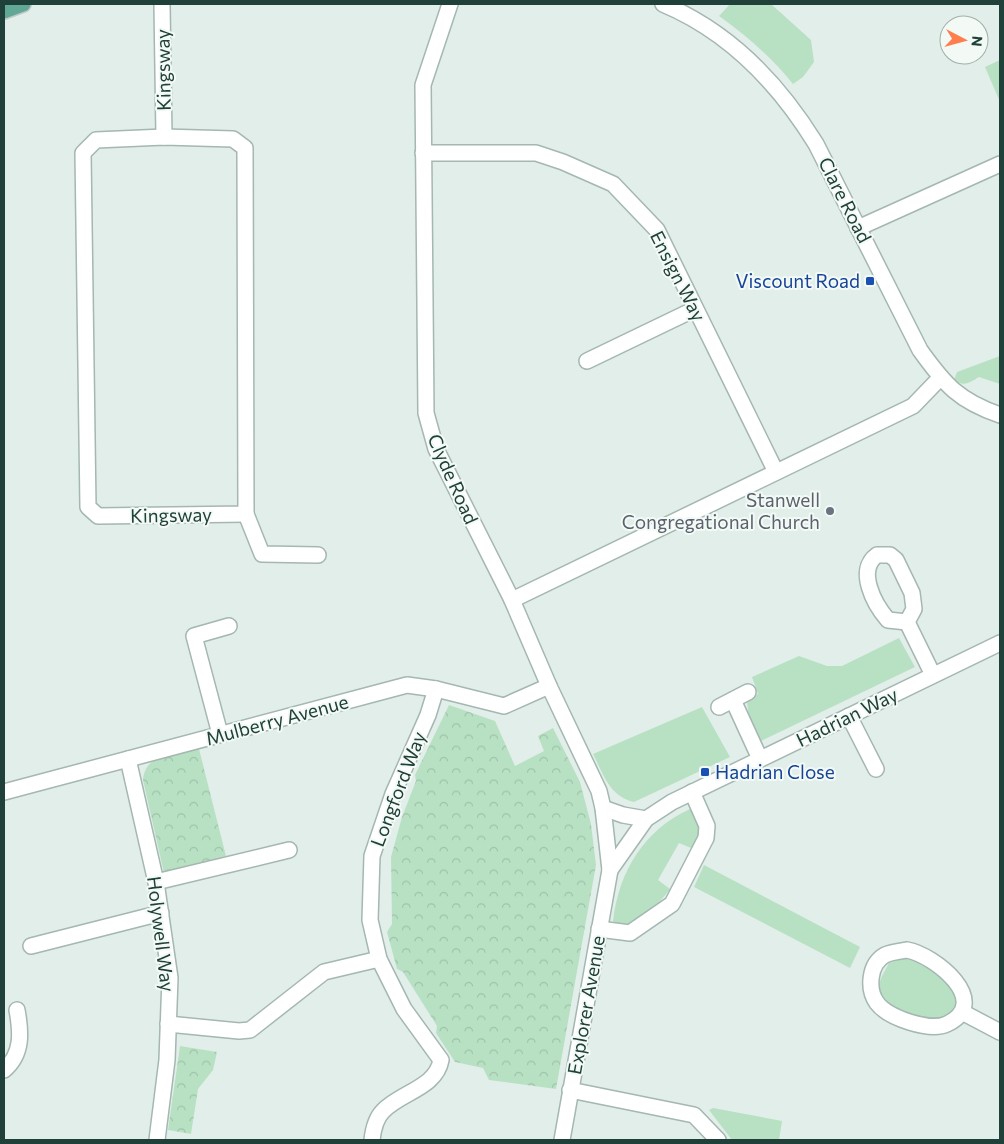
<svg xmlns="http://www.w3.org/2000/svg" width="1004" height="1144" font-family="Commissioner,sans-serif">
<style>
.green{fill:#b8e1c4}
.forest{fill:url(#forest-crowns)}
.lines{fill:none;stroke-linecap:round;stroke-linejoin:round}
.minor-casing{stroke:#a4b7b1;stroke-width:18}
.major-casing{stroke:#c1cac8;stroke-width:18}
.minor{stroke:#fff;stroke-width:15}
.major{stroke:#61a897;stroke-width:15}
.transit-dot{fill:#1a4fb4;stroke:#f3faf6;stroke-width:2}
.worship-dot{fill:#6b7280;stroke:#f3faf6;stroke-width:2}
.labels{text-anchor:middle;stroke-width:4;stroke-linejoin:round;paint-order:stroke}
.street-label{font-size:19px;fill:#204139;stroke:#f3faf6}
.transit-label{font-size:19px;fill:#164399;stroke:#f3faf6;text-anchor:end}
.worship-label{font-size:19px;fill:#5b616d;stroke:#f3faf6;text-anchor:end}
</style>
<defs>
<pattern id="forest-crowns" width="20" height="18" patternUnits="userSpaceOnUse" patternTransform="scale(1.25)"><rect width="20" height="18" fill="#b8e1c4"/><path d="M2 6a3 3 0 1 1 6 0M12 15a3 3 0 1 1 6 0" fill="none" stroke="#9ec2a9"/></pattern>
</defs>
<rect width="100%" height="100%" fill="#e2eee9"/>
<!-- green -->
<g class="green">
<path d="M730,4h41l40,36 3,22 -11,15 -10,7c-22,-27 -46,-48 -74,-68z"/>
<path d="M1000,60v42l-15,-35z"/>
<path d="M1000,356v28l-21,-7c-10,6 -15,10 -25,3l3,-8z"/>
<path d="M899,638l16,29 -154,74 -12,-22 -2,-18 11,-7 -6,-17 47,-21 28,10h15z"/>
<path d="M702,707l28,50 -96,45c-25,-6 -30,-27 -41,-48z"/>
<path d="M690,809c10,17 14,23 1,39l-12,-5 -21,37 12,9c-13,17 -30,35 -52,36l-5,-4c6,-50 31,-91 77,-112z"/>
<path d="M704,865l156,82 -10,21 -156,-81z"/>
<path d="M903,958c21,5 46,15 54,37 1,5 0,12 0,16l-22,10c-17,-6 -61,-14 -55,-40 2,-6 6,-12 9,-18z"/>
<path d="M713,1108l69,13 -3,19h-47l-23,-30z"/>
</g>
<!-- forest -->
<g class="forest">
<path d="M449,705l46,16 20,45 29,-15 -6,-15 15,-8 27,54 11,42 5,41 -40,224 -67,-9 -6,-12 -28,-6 -19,-29 1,-7 -34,-54 -6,-3 -10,-37 5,-8 -1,-67 11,-40 14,-36 -1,-6z"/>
<path d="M199,749l27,107 -62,17 -21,-93c2,-28 34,-26 56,-31z"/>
<path d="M180,1046l37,6 -4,18 -15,19 -7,45 -23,-4z"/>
</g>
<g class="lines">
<defs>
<g id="minor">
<path d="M162,4l2,133"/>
<path d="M450,4l-27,81 3,328 10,36 76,151 37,86 50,105 4,17 7,62 -48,270"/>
<path d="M663,4c67,28 116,80 153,140l104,206c25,35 39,51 80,65"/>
<path d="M164,137l69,2 12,9 1,366 -148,2 -10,-9 -5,-354 13,-13z"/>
<path d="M423,153h113l27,9 50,22 44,46 119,242"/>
<path d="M858,228l142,-64"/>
<path d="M587,361l108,-52"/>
<path d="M246,514l16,40 56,1"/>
<path d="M877,555h13l6,5 16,33 2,16 -7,13 -19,-2c-14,-16 -32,-50 -11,-65z"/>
<path d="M512,600l401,-194 27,-28"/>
<path d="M907,622l26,53"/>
<path d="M733,700l27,59"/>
<path d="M719,707l29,-15"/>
<path d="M849,716l27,53"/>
<path d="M220,734l-26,-98 35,-10"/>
<path d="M128,759l28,123 14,96 -3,82 -10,80"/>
<path d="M4,792l403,-107 29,4 68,17 45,-20"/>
<path d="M603,808l20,7 23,4"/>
<path d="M610,870l36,-51 26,-17 328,-159"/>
<path d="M156,882l133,-32"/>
<path d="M599,929l31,4 42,-29 34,-66 1,-12 -15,-34"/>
<path d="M31,946l130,-33"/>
<path d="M907,950c28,5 86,52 40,74 -17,8 -59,-6 -70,-21 -10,-14 -8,-39 8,-48 6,-3 15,-4 22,-5z"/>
<path d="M962,1012l38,20"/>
<path d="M168,1024l71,7 11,-1 74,-58 55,-13"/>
<path d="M4,1070c19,-16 17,-38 13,-60"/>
<path d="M570,1090l124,25 24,25"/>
<path d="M372,1140c1,-9 4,-22 11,-29 18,-19 53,-23 58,-51l-37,-51 -25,-50 -9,-39 2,-64 21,-62 35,-79 8,-26"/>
</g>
<path id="major" d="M4,11l19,-7"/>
</defs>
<!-- minor casing -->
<use href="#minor" class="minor-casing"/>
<!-- major casing -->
<use href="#major" class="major-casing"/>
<!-- minor -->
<use href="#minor" class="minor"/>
<!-- major -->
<use href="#major" class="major"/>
</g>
<!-- markers -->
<g class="transit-dot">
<rect x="865" y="276" width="10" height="10" rx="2.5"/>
<rect x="700" y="767" width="10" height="10" rx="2.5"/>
</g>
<circle class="worship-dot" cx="830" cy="511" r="5"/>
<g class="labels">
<!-- street labels -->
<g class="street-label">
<text transform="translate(163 70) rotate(-91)" y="7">Kingsway</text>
<text transform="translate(845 200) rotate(63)" y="7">Clare Road</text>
<text transform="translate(678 276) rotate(63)" y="7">Ensign Way</text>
<text transform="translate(453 479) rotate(66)" y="7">Clyde Road</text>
<text transform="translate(171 515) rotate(-1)" y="7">Kingsway</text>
<text transform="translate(847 717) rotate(-26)" y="7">Hadrian Way</text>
<text transform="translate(277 720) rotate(-15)" y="7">Mulberry Avenue</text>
<text transform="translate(398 789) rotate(-69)" y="7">Longford Way</text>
<text transform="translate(161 934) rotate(83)" y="7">Holywell Way</text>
<text transform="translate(586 1005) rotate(-80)" y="7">Explorer Avenue</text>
</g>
<!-- transit labels -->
<g class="transit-label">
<text x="860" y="288">Viscount Road</text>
<text x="715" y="779" text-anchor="start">Hadrian Close</text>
</g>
<!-- worship labels -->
<g class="worship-label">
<text x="820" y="507">Stanwell<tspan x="820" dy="22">Congregational Church</tspan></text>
</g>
</g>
<!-- border -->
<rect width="1004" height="1144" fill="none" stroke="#204139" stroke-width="10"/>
<!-- north arrow -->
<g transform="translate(964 40) rotate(96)"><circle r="24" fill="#f3faf6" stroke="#9fb0aa"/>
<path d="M0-4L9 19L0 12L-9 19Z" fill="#ff7e4e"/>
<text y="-8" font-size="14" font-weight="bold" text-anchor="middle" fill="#204139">N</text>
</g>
</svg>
